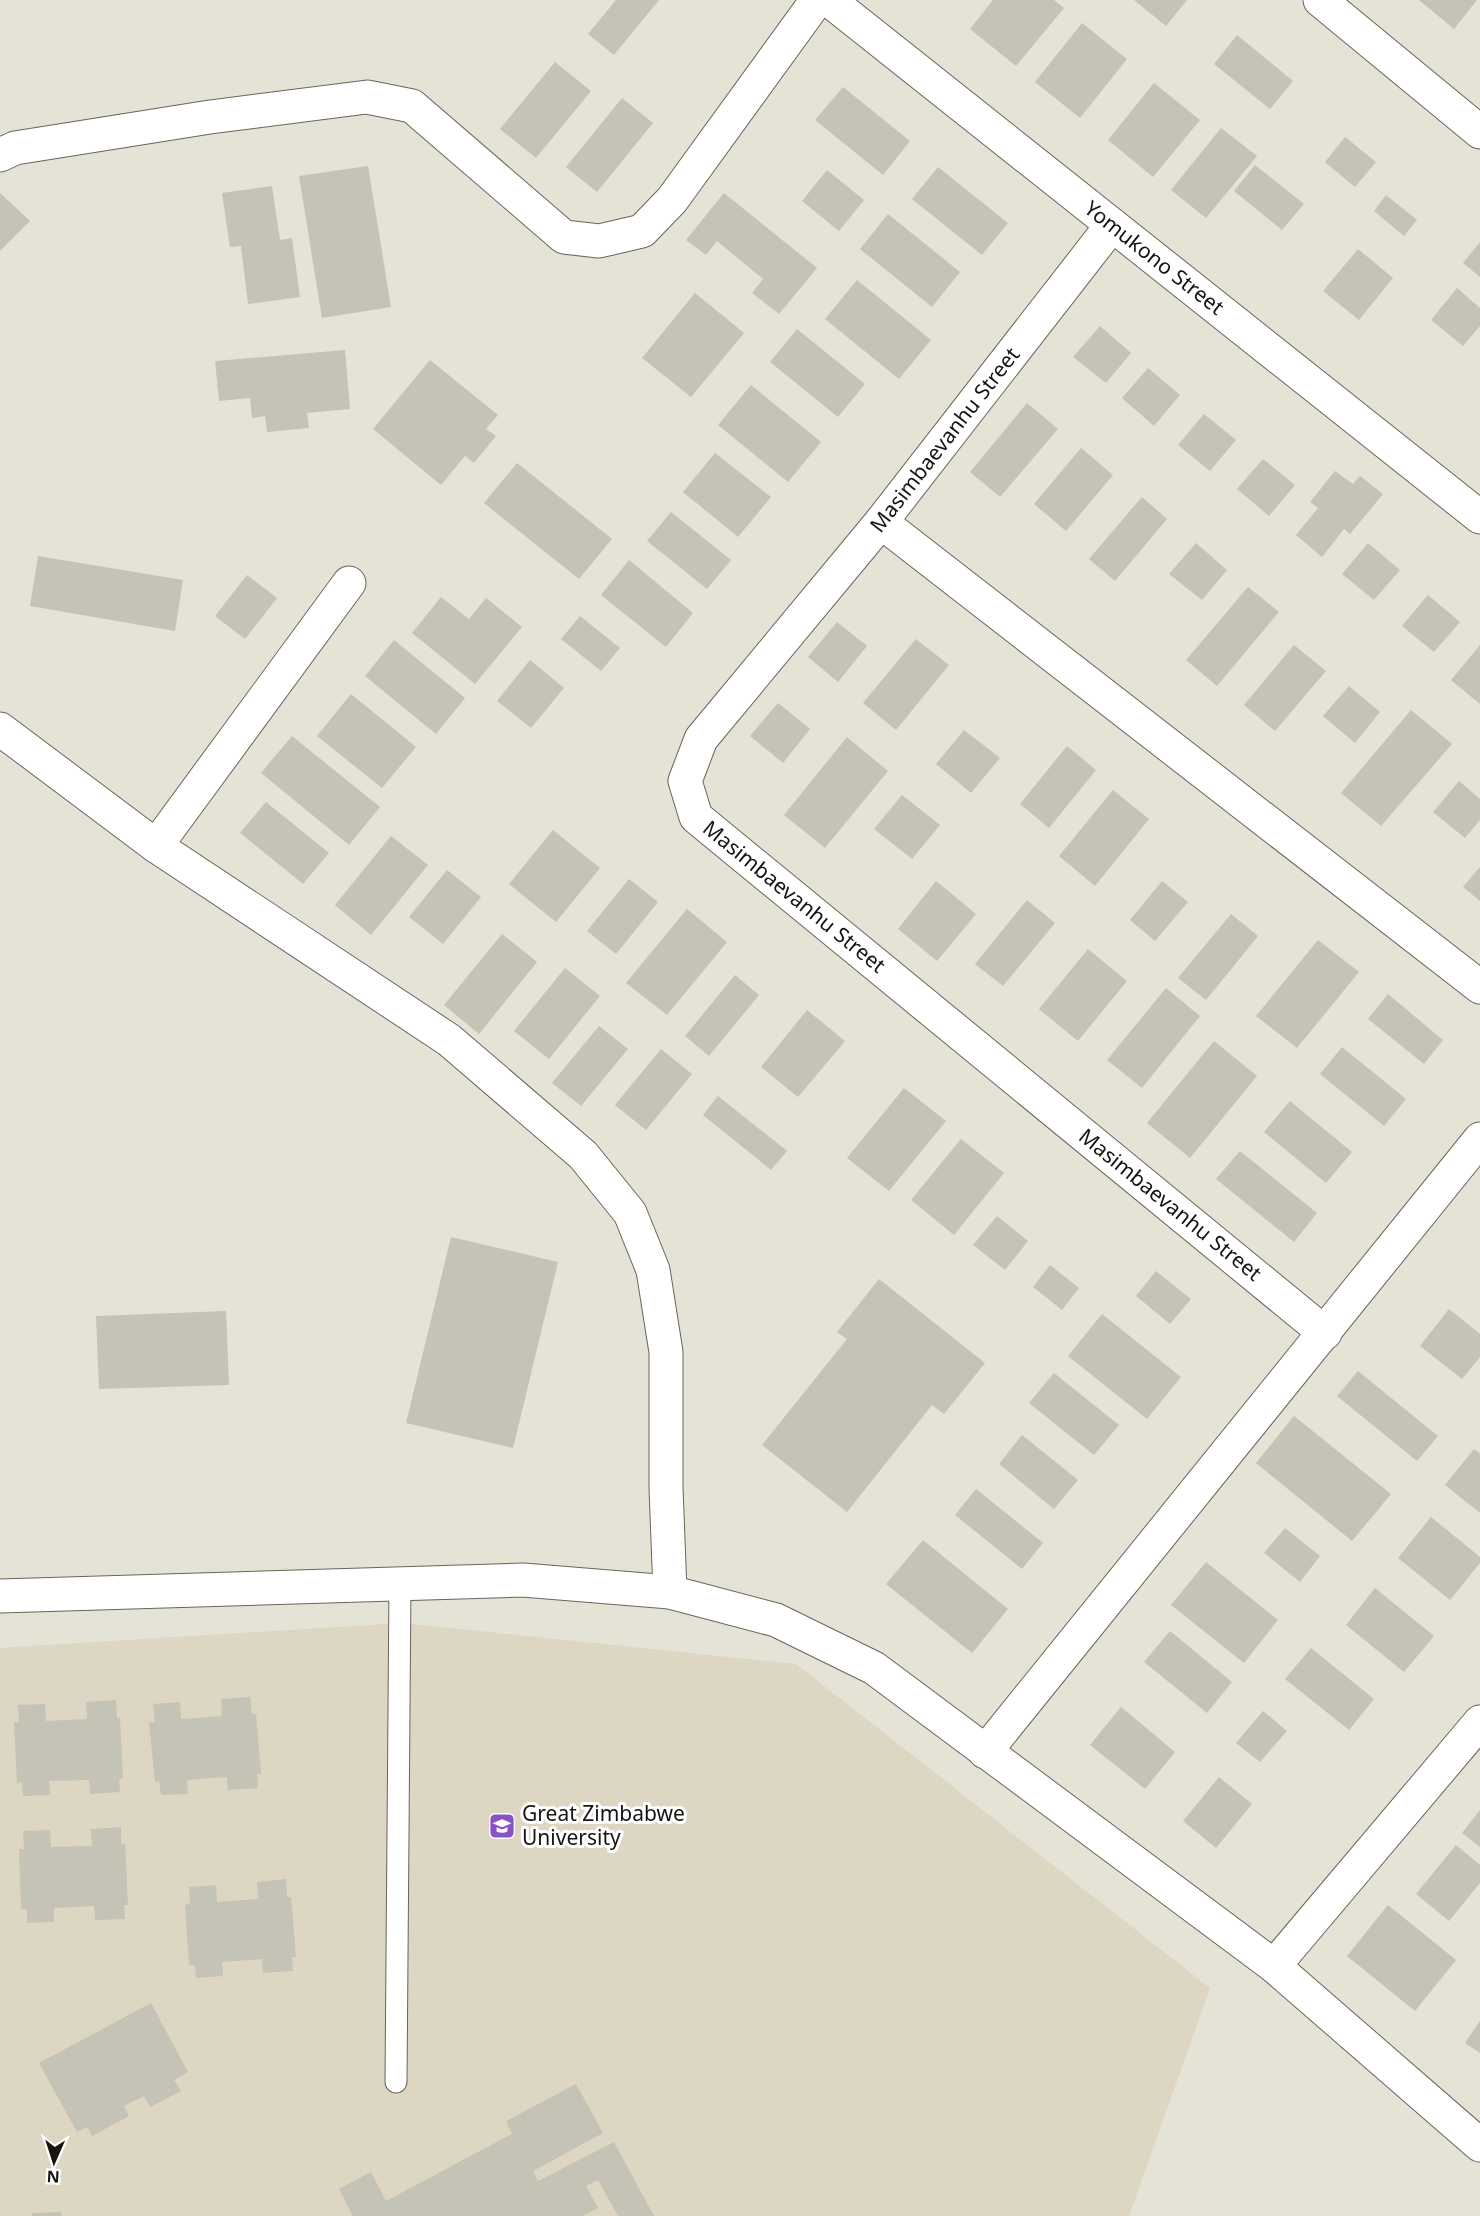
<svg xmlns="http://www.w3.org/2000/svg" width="1480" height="2216" font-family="'Noto Sans',sans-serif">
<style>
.built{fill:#dcd6c3}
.building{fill:#c5c2b6}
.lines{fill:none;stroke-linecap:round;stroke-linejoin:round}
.lane-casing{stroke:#68655b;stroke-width:23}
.street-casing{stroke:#68655b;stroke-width:35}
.secondary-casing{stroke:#68655b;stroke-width:35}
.lane{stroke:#fff;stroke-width:21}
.street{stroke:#fff;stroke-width:33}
.secondary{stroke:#fff;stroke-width:33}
.labels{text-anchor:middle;stroke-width:6;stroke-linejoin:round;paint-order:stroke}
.street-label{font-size:21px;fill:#161410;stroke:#fff}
.poi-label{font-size:21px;fill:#161410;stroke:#fff;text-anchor:start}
</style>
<rect width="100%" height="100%" fill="#e5e2d6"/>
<!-- built -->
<path class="built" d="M401,1623l395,41 414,324 -81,228h-1129v-568z"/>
<!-- building -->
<g class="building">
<path d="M616,0h43l-45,55 -26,-21z"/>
<path d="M993,0h61l10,8 -48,58 -46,-37z"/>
<path d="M1134,0h53l-21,26z"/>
<path d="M1419,0h58l-23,29z"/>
<path d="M1082,23l45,36 -47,59 -45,-36z"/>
<path d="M1237,35l56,46 -23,28 -56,-45z"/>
<path d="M555,62l36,29 -55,67 -36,-29z"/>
<path d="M1154,83l46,37 -47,57 -45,-37z"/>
<path d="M843,87l67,54 -27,34 -68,-55z"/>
<path d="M622,98l31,25 -56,69 -31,-25z"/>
<path d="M1221,128l36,28 -51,62 -35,-28z"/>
<path d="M1345,137l31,25 -21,25 -30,-25z"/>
<path d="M1255,165l49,39 -22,26 -48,-39z"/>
<path d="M368,166l23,141 -69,11 -23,-142z"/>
<path d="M938,167l70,56 -26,32 -70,-56z"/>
<path d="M827,170l37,30 -25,31 -37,-30z"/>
<path d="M272,186l8,54 12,-2 8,59 -52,7 -7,-58 -11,1 -8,-54z"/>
<path d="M0,193l30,28 -30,30z"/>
<path d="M724,193l93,75 -38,46 -27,-21 11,-14 -46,-38 -11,14 -20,-15z"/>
<path d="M1386,195l31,25 -13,16 -30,-25z"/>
<path d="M888,214l72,58 -28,35 -72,-58z"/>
<path d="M1480,242v35l-17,-14z"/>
<path d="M1358,249l35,29 -34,42 -36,-29z"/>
<path d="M857,280l74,60 -32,39 -74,-60z"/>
<path d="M1457,288l23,20v18l-17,20 -32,-26z"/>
<path d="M695,293l49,40 -53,64 -49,-39z"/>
<path d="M1100,326l31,27 -25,30 -33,-26z"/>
<path d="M797,329l68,55 -27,33 -68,-55z"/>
<path d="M345,350l5,59 -43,4 2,15 -42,4 -2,-16 -13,2 -2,-20 -31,3 -4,-40z"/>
<path d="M430,360l68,55 -12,14 10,7 -22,27 -9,-7 -24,29 -68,-56z"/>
<path d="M1148,368l32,27 -26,31 -32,-28z"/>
<path d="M751,385l70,57 -33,40 -70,-57z"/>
<path d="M1027,403l31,26 -58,68 -30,-25z"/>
<path d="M1204,414l32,26 -26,31 -32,-26z"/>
<path d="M1081,448l32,27 -47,56 -32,-27z"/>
<path d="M715,453l56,44 -33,40 -55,-45z"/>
<path d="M1263,459l32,26 -26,31 -32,-27z"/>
<path d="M517,463l95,76 -33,40 -95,-76z"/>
<path d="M1335,471l18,13 7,-8 23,18 -33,40 -6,-5 -22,28 -26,-22 22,-27 -8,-6z"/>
<path d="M1142,497l25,22 -52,62 -26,-22z"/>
<path d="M671,512l60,48 -24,29 -60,-48z"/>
<path d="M1196,543l31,27 -25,30 -33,-26z"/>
<path d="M1368,543l32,27 -26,30 -32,-26z"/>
<path d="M38,556l145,24 -8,51 -145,-25z"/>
<path d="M629,560l64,53 -27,34 -65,-52z"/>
<path d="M247,575l30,23 -32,41 -30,-23z"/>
<path d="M1248,587l31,25 -62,74 -31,-26z"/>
<path d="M1428,595l32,27 -26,30 -32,-26z"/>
<path d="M441,597l28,22 17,-21 36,29 -47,57 -63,-51z"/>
<path d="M580,616l40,32 -19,23 -40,-32z"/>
<path d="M837,622l30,24 -29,36 -30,-25z"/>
<path d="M916,639l33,26 -53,65 -33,-27z"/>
<path d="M394,640l71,58 -29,36 -71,-58z"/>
<path d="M1294,645l32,26 -51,60 -31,-26z"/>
<path d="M1480,645v59l-29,-24z"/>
<path d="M530,660l34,28 -33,40 -34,-27z"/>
<path d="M1349,686l31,26 -25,31 -32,-27z"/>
<path d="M351,694l65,53 -34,41 -65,-52z"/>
<path d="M778,703l32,26 -27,34 -33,-27z"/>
<path d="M1411,710l41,34 -71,82 -40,-33z"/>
<path d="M964,730l36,28 -29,35 -35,-29z"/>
<path d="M292,736l88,71 -31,38 -88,-72z"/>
<path d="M847,737l41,34 -63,77 -41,-33z"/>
<path d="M1067,746l29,24 -47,58 -29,-24z"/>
<path d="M1459,781l21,18v21l-15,18 -32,-26z"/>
<path d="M1113,790l36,29 -54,67 -36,-30z"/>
<path d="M902,795l38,30 -28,34 -38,-30z"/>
<path d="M266,802l63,51 -26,31 -63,-51z"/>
<path d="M553,830l47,38 -44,54 -47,-38z"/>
<path d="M391,836l37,29 -57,70 -36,-30z"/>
<path d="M1480,867v34l-17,-14z"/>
<path d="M447,870l34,27 -38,47 -34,-27z"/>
<path d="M629,879l29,23 -42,52 -29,-23z"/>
<path d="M936,881l40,33 -39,47 -39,-32z"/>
<path d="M1162,881l26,21 -33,39 -25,-21z"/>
<path d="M1027,900l28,23 -52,63 -28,-22z"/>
<path d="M687,909l40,33 -60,73 -41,-32z"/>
<path d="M1231,914l27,22 -52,64 -28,-22z"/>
<path d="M502,934l35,28 -58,72 -35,-29z"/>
<path d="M1318,940l41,32 -62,76 -41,-32z"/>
<path d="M1088,949l39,32 -49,60 -39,-32z"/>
<path d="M565,968l35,28 -51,63 -35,-28z"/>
<path d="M735,975l24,20 -50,61 -24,-20z"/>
<path d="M1166,988l34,28 -58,72 -35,-28z"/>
<path d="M1388,994l55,46 -19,24 -56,-45z"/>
<path d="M807,1010l38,31 -47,56 -37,-30z"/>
<path d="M599,1026l29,23 -47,57 -29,-23z"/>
<path d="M1214,1041l43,35 -67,82 -43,-35z"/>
<path d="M1342,1047l64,52 -22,27 -64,-52z"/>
<path d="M661,1049l31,25 -46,56 -31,-25z"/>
<path d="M904,1088l42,33 -57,70 -42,-33z"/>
<path d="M718,1096l69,55 -16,19 -68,-55z"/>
<path d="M1290,1101l62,51 -26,31 -62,-51z"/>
<path d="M961,1139l43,34 -50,62 -43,-35z"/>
<path d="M1240,1151l77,62 -23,29 -78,-63z"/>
<path d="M997,1216l31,25 -23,29 -32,-25z"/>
<path d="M451,1237l107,25 -45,186 -107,-25z"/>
<path d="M1050,1265l29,23 -17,22 -29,-23z"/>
<path d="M1156,1271l35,28 -21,25 -34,-28z"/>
<path d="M879,1279l106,84 -41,51 -12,-9 -85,107 -85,-67 85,-106 -10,-7z"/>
<path d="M1449,1309l31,25v23l-18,22 -42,-33z"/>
<path d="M226,1311l3,74 -130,4 -3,-73z"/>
<path d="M1102,1314l79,63 -34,42 -79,-63z"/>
<path d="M1358,1371l80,65 -21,25 -80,-65z"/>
<path d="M1054,1373l65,52 -25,30 -65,-52z"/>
<path d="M1294,1416l97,78 -39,47 -96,-78z"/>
<path d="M1022,1435l56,45 -24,29 -55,-45z"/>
<path d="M1474,1449l6,4v60l-35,-28z"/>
<path d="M976,1489l67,54 -21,26 -67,-54z"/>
<path d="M1431,1517l49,40v6l-30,37 -52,-42z"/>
<path d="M1285,1528l35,28 -20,26 -36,-29z"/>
<path d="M923,1540l85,69 -36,44 -86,-69z"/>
<path d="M1206,1562l72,58 -34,43 -73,-58z"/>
<path d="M1375,1588l59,48 -30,36 -58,-47z"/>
<path d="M1170,1631l62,51 -25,31 -63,-51z"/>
<path d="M1311,1648l63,51 -25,31 -64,-51z"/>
<path d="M250,1697l2,17h4l5,60h-4l1,14 -30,2 -1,-13 -40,3 1,14 -27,1 -2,-14 -4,1 -6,-60h6l-2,-18 27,-2 1,17 41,-3 -1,-17z"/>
<path d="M116,1700l1,18h3l3,60 -4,1 1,13 -30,2 -1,-14 -40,1 1,14 -27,1 -1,-14 -5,1 -3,-61h5l-1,-17 27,-1 1,17 41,-2 -1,-17z"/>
<path d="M1121,1707l54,45 -30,37 -55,-44z"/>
<path d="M1263,1711l24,20 -27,31 -24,-19z"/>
<path d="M1219,1777l33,27 -36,44 -33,-27z"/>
<path d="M1480,1810v37l-18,-14z"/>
<path d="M121,1827v17h4l3,61h-4l1,14 -30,1 -1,-14 -40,2v14l-27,1v-14h-6l-2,-60h5l-1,-18 27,-1 1,17 41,-1 -1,-17z"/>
<path d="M1456,1845l24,20v18l-31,38 -33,-27z"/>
<path d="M286,1879l1,18h4l5,60h-4l1,14 -30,2 -1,-14 -40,3 1,14 -27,2 -1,-13h-6l-4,-60 5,-1 -1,-17 27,-2 1,17 41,-3 -1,-17z"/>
<path d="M1388,1905l68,55 -41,51 -68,-55z"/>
<path d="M151,2003l37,69 -14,8 7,11 -31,16 -6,-11 -20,10 5,10 -37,20 -5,-9 -10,5 -38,-69z"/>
<path d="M1480,2021v32l-15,-10z"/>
<path d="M576,2084l27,49 -70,38 5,10 76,-39 40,74h-36l-20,-36 -12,6 12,22 -15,8h-230l-14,-27 32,-17 15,29 126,-67 -6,-13z"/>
<path d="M61,2212l1,4h-30v-3z"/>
</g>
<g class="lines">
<defs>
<path id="lane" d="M396,2082l4,-498"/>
<g id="street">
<path d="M829,0l651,517"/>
<path d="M1320,0l160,132"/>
<path d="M0,155l15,-7 195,-31 157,-20 45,9 152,131 35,4 43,-10 30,-31 145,-200"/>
<path d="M1112,225l-231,297 -180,217 -16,42 11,36 629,516"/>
<path d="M881,522l599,465"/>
<path d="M0,729l156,117 293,194 134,115 47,58 23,57 13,82v136l4,104"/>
<path d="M156,846l193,-263"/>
<path d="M985,1752l495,-613"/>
<path d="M1274,1966l206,-244"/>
</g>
<path id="secondary" d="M0,1596l523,-16 147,12 106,28 98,48 400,298 206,179"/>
</defs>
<!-- lane casing -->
<use href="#lane" class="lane-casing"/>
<!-- street casing -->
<use href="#street" class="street-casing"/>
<!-- secondary casing -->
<use href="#secondary" class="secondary-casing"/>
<!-- lane -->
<use href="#lane" class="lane"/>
<!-- street -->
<use href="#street" class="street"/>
<!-- secondary -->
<use href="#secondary" class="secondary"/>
</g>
<!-- icons -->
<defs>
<symbol id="university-square" viewBox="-11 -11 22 22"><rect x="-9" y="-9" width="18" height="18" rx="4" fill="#8952c9" stroke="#fff"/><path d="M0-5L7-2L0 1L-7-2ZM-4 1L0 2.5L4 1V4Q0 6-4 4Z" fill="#fff"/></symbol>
</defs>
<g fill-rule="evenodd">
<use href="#university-square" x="487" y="1811" width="30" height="30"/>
</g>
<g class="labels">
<!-- street labels -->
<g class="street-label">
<text transform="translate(1154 258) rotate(38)" y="7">Yomukono Street</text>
<text transform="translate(945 440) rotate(-52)" y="7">Masimbaevanhu Street</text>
<text transform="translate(794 897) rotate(39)" y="7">Masimbaevanhu Street</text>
<text transform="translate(1170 1205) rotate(39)" y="7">Masimbaevanhu Street</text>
</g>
<!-- poi labels -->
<g class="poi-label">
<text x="522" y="1821">Great Zimbabwe<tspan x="522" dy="24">University</tspan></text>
</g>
</g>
<!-- north arrow -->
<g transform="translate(54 2162) rotate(183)" stroke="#ffffff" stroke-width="4.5" paint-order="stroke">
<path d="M0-4.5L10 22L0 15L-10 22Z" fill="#161410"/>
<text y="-9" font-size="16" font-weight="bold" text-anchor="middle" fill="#161410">N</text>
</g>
</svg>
